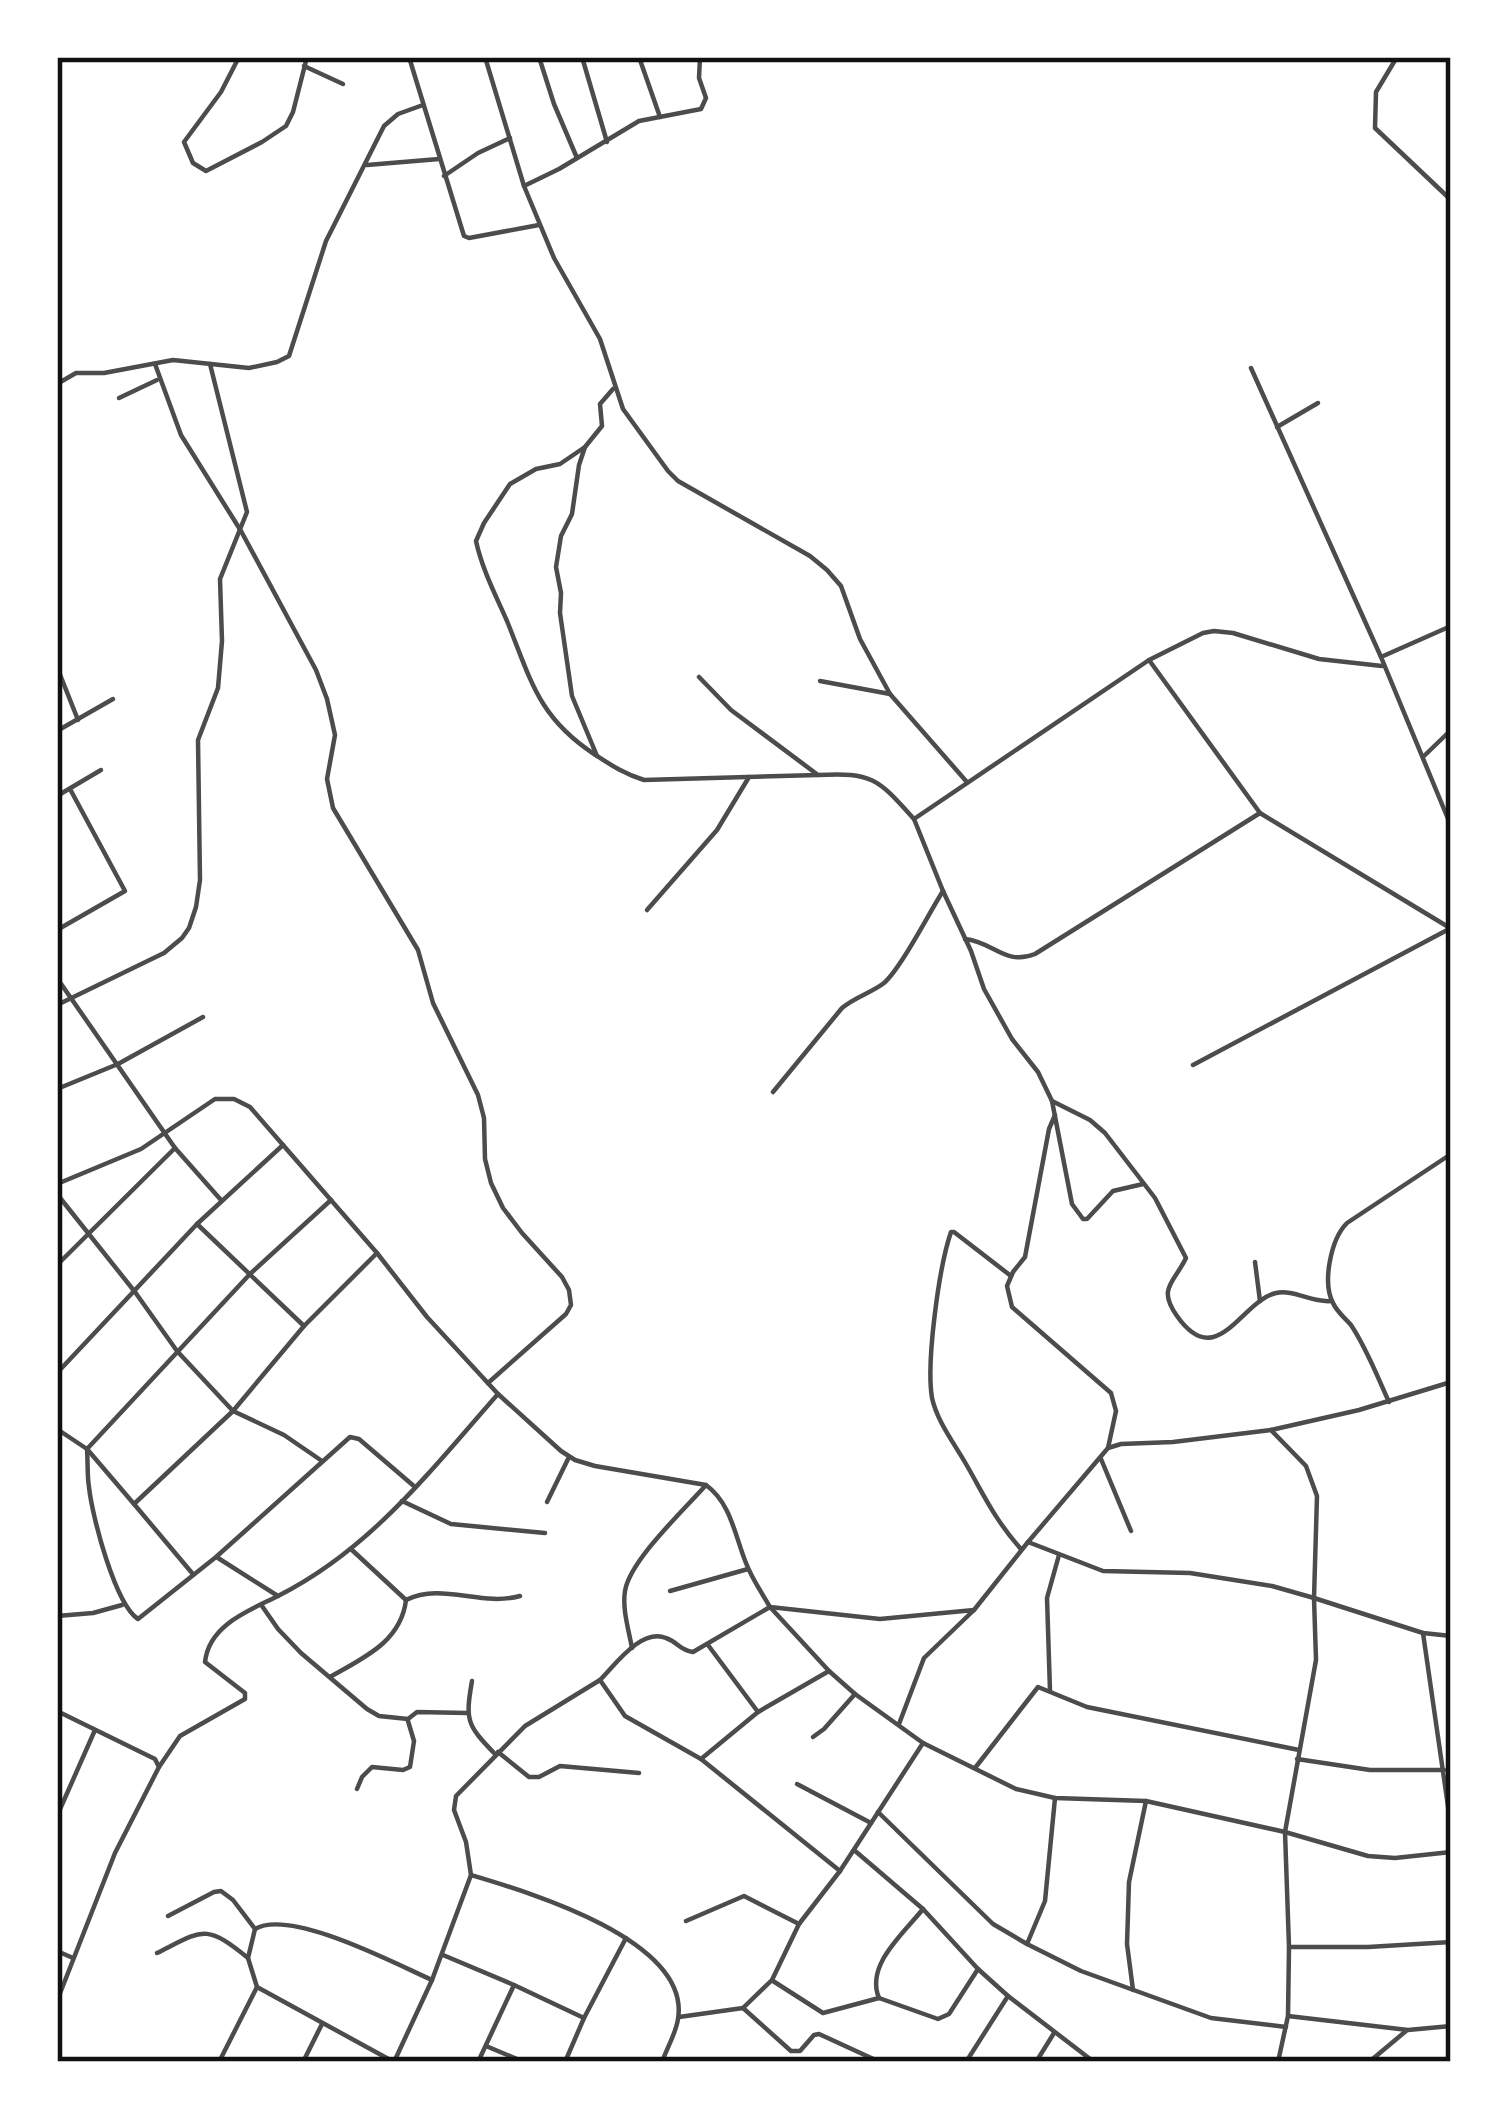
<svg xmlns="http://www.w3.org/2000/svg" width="1508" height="2119" font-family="Commissioner,sans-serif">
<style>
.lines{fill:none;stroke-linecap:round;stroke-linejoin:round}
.minor{stroke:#4c4c4c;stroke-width:4.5}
.neatline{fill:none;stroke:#111;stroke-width:4.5}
</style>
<rect width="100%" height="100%" fill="#fff"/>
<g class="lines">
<!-- minor -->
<g class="minor">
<path d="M239,57l-18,35 -37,50 9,21 13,8 56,-29 24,-16 7,-14 14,-55"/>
<path d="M409,57l55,179 5,2 70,-13"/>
<path d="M485,57l39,129 30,72 46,81 23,70 45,62 10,10 132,75 17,14 14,16 19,53 30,55 76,87"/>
<path d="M539,57l15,47 23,54"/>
<path d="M582,57l25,85"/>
<path d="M639,57l21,60"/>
<path d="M1397,57l-21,35 -1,36 76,72"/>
<path d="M304,66l39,18"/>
<path d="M367,165l72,-6"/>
<path d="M444,176l34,-23 32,-15"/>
<path d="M524,186l35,-17 80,-48 62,-12 5,-11 -7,-20 1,-21"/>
<path d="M155,364l26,71 60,96 75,139 11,29 8,36 -8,44 6,29 85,142 15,53 45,92 6,23 1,41 6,24 12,25 19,25 40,44 7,13 2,15 -5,9 -78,69"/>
<path d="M1251,368l130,289 70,169"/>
<path d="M57,384l19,-11h28l69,-13 76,8 28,-6 12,-6 37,-115 58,-115 14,-12 25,-9"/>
<path d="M119,398l38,-18"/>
<path d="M1277,427l41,-24"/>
<path d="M585,447l-25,17 -24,5 -26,15 -26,39 -8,18c6,28 20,55 31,80 24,59 31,96 87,133 17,11 30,20 50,26l174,-5"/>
<path d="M1381,657l70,-31"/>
<path d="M1149,660l54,-27 11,-2 19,2 86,26 63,7"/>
<path d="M57,667l21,53"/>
<path d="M699,677l32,33 87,65c55,-3 60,4 96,44"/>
<path d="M820,681l70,13"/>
<path d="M57,731l56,-32"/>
<path d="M597,756l-25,-60 -12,-83 1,-20 -5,-26 5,-31 11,-22 7,-49 6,-18 17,-21 -2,-22 13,-15"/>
<path d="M1424,756l27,-26"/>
<path d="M57,796l44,-26"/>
<path d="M647,910l70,-80 32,-53"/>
<path d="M57,930l68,-39 -55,-102"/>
<path d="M965,939c29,3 40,27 70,15l225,-141"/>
<path d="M57,978l118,170 46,52"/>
<path d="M57,1005l107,-52 18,-15 7,-10 7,-21 4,-27 -2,-140 20,-52 4,-47 -2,-62 27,-67 -37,-148"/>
<path d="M1193,1065l258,-137"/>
<path d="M57,1089l61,-25 85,-47"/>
<path d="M773,1092l69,-84c13,-11 29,-15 42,-25 17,-15 45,-70 59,-92"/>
<path d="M1052,1101l38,19 15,13 50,65 31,60c-12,25 -29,30 -9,58 40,57 64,-15 99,-23 18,-4 36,10 55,8"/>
<path d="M1055,1115l-6,14 -24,128 -12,15 -6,14 5,21 99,86 5,18 -8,37"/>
<path d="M57,1184l84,-35 74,-50h19l16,8 33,38"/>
<path d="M1143,1184l-30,7 -26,28h-4l-11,-15 -20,-103 -14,-29 -26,-33 -28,-50 -13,-38 -28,-60 -29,-72 235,-159 111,153 190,115"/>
<path d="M57,1194l78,98 42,59 56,60 51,24 38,26"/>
<path d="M331,1200l-81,74 -163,175c1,13 0,26 2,38 3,29 26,117 49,132l78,-62 134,-120 9,2 56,48"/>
<path d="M197,1224l107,102"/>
<path d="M1255,1262l5,39"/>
<path d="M57,1265l118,-117"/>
<path d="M1011,1276l-57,-44h-3c-12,35 -25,130 -19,166 5,23 22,45 34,66 19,33 29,56 55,85"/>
<path d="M57,1373l140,-149 86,-79 94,108 50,64 71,77 63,57 14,9 20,6 111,19"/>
<path d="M1389,1402c-12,-26 -22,-53 -38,-77 -6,-7 -14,-13 -18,-22 -11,-21 -2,-64 14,-80l104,-69"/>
<path d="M57,1429l30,20 47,55 99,-93 71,-85 73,-73"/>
<path d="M1101,1459l30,72"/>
<path d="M402,1501l49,23 94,9"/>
<path d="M547,1502l21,-43"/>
<path d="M134,1504l58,69"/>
<path d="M1028,1542l80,-94 13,-4 52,-2 98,-12 88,-20 92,-28"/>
<path d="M352,1550l54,50c36,-18 75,7 114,-4"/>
<path d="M218,1558l60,38c93,-47 152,-125 220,-202"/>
<path d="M670,1591l78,-22"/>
<path d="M262,1606l16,23 23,24 66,56 12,7 29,3 9,-7 50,1"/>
<path d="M974,1610l54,-68 75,29 87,2 82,13 42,12 3,-102 -11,-30 -35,-36"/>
<path d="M57,1616l36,-3 29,-8"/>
<path d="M1423,1633l28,194"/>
<path d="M708,1645l50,67"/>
<path d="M632,1648c-3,-17 -10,-39 -7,-57 5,-31 60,-82 81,-106 25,18 29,51 40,78 6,16 16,30 24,44l110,12 94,-9 -50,48 -25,66"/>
<path d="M330,1677c33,-19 71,-35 76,-77"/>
<path d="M600,1680c15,-15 41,-52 66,-42 12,4 13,12 27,14l77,-45 59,64 26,23 68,49 93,46 39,9 91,3 139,31 83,24 27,2 56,-6"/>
<path d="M472,1681c-7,40 -5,44 23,73"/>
<path d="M1050,1691l-3,-93 12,-43"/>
<path d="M57,1711l98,48 4,8"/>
<path d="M813,1737l11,-8 31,-35"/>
<path d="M498,1752l31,25h10l21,-11 79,7"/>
<path d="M701,1759l57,-47 71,-41"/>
<path d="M1297,1759l73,11h74"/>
<path d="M975,1768l63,-81 49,20 212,43"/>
<path d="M797,1784l74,39"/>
<path d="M357,1789l5,-12 10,-10 31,3 7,-3 4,-26 -6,-20"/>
<path d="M878,1812l115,112 34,20 54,27 130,47 75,9"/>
<path d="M57,1816l38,-86"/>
<path d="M854,1850l69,59 55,60 30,27 86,66"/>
<path d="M471,1875c57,17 220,65 207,144 -2,14 -11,29 -16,43"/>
<path d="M168,1916l46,-24 7,-1 12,9 22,29"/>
<path d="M686,1921l58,-25 55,28"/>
<path d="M1027,1944l18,-43 10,-103"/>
<path d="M1289,1947h79l83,-5"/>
<path d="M57,1951l16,7"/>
<path d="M157,1953c46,-23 48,-30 91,5"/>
<path d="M443,1955l71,30"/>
<path d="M773,1981l50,32 56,-15 59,21 11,-5 29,-45"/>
<path d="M1133,1990l-6,-46 2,-62 17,-81"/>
<path d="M879,1998c-14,-33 25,-65 44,-89"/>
<path d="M57,2001l58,-148 44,-86 21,-31 65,-37v-6l-40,-31c4,-37 43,-51 73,-66"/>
<path d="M743,2008l48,43h9l14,-16 5,-1 61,28"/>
<path d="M1288,2016l120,14 43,-4"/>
<path d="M679,2017l64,-9 29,-28 27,-56 41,-53 83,-128"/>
<path d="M486,2046l38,16"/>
<path d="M219,2062l38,-75"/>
<path d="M303,2062l19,-38"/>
<path d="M394,2062l38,-82 39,-105 -5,-33 -12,-32 2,-14 69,-70 75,-46 25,36 76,43 139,112"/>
<path d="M394,2062l-137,-75 -9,-29 7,-29c35,-21 141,35 177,51"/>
<path d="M478,2062l36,-77 70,33"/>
<path d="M565,2062l19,-44 42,-80"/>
<path d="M966,2062l42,-66"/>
<path d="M1036,2062l18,-29"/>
<path d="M1278,2062l10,-46 1,-69 -4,-115 31,-172 -2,-62 109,35 28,3"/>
<path d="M1369,2062l37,-31"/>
</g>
</g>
<!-- border -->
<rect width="1508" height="2119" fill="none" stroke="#ffffff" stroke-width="120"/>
<rect x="60" y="60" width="1388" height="1999" class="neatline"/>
</svg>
